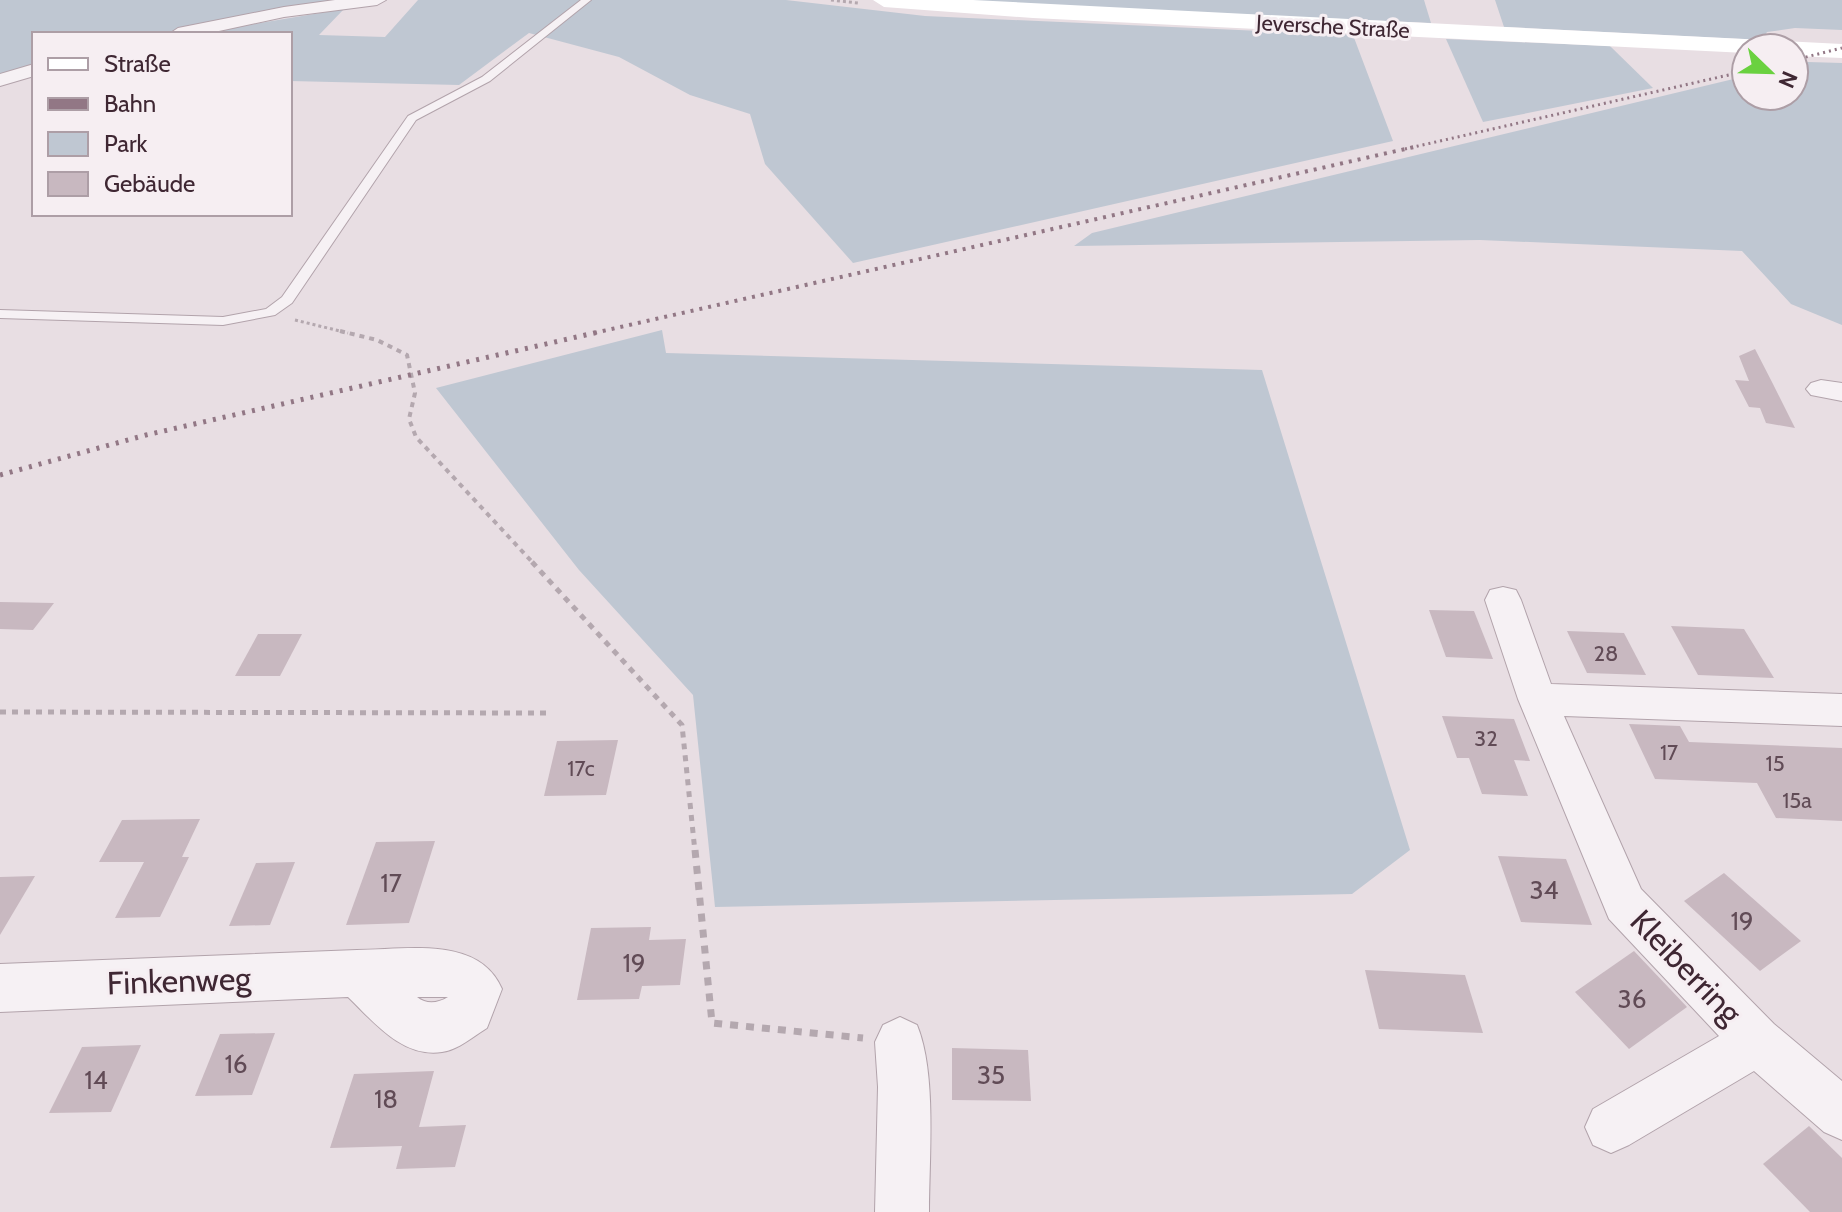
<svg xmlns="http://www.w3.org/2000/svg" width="1842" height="1212" font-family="Cabin,sans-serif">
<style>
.green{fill:#bfc7d2}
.building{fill:#c8b8c0}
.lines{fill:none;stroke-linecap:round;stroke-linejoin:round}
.lane-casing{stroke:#b2a3ab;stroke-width:2}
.street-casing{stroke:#b2a3ab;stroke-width:2}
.path-far3{stroke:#b4a8af;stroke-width:3;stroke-dasharray:3 3;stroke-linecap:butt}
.path-far2{stroke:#b4a8af;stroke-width:4;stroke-dasharray:5 5;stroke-linecap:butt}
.path-far1{stroke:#b4a8af;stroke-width:5;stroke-dasharray:6 6;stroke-linecap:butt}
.path{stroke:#b4a8af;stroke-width:7;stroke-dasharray:8 8;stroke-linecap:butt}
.lane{fill:#f6f1f4;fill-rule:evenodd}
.street{fill:#f6f1f4;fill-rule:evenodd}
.secondary{fill:#fff;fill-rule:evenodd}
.rail-far2{stroke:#927785;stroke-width:3;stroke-dasharray:2 4;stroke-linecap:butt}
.rail-far1{stroke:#927785;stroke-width:4;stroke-dasharray:3 6;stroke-linecap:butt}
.rail{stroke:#927785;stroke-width:5;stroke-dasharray:3 7;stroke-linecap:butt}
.labels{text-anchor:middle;stroke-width:6;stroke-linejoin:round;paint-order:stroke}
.far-street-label{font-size:22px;fill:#3f2733;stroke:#f6eef2}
.number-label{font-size:22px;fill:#614b56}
.near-number-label{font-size:26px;fill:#614b56}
.near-street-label{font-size:32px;fill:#3f2733;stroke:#f6eef2}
</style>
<rect width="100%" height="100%" fill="#e8dee3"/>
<!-- green -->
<g class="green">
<path d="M0,0h361l-195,34h-132v34l-34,9z"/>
<path d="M418,0h368l139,16 428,19 40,106 -540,122 -88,-99 -15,-50 -60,-19 -71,-38 -90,-24 -70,52 -169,-4v-47h-96l150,-25 -25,26 66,2z"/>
<path d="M949,0h475l7,23 -439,-20z"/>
<path d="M1495,0h347v30l-47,-2 -28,4 -5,8 -258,-13z"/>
<path d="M1446,39l164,7 43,42 -170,34z"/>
<path d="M1808,62l34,1v262l-51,-21 -49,-53 -262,-11 -406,6 18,-13 654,-157v20h48v-31z"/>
<path d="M662,330l4,23 596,17 148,480 -58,44 -637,13 -22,-212 -114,-125 -143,-182z"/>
</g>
<!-- building -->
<g class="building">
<path d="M1755,349l18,35 22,44 -29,-5 -6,-15 -11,-1 -14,-27 14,1 -10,-25z"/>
<path d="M0,602l54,1 -21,27 -33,-1z"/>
<path d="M1429,610l45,1 19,48 -47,-2z"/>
<path d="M1671,626l73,3 30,49 -76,-3z"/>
<path d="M1567,631l57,2 22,42 -59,-2z"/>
<path d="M258,634h44l-22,42h-45z"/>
<path d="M1442,716l72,3 16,42 -16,-1 14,36 -46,-2 -13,-36h-12z"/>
<path d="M1629,724l51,2 9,16 153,6v73l-66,-3 -19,-35 -102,-4z"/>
<path d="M618,740l-12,55 -62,1 13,-55z"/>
<path d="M200,819l-18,38h7l-29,60 -45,1 29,-56h-45l23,-42z"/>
<path d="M435,841l-26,82 -63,2 30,-83z"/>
<path d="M1498,856l68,3 26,66 -71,-3z"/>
<path d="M295,862l-25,63 -41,1 27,-63z"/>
<path d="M1724,873l77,68 -41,30 -76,-70z"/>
<path d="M35,876l-35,59v-58z"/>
<path d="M651,927l-2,13 37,-1 -6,46 -38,1 -3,13 -62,1 14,-72z"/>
<path d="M1634,951l53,56 -58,42 -54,-57z"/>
<path d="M1365,970l100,5 18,58 -104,-4z"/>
<path d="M275,1033l-23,62 -57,1 25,-62z"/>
<path d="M141,1045l-30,67 -62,1 33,-66z"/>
<path d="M952,1048l76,2 3,51 -79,-1z"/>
<path d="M434,1071l-15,56 47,-2 -11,42 -59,2 6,-23 -72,2 24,-74z"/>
<path d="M1809,1126l33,32v54h-32l-47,-48z"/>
</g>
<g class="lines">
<defs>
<path id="lane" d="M581,0h10l-101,81 -74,39 -124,183 -17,12 -52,10 -223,-7v-8l223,7 43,-8 16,-12 126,-181 74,-39z"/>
<g id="street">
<path d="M335,0h51l-9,5 -93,12 -79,17h-36l9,-6 106,-21z"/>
<path d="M34,64v12l-34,10v-12z"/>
<path d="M1821,380l21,3v18l-31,-6 -5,-6 5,-6z"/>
<path d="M1503,587l13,3 5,10 30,84 291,10v32l-278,-10 77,173 133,135 68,57v59l-18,-8 -70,-61 -125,74 -18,8 -18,-8 -8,-18 8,-18 126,-73 -110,-117 -91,-220 -33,-99 5,-10z"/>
<path d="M357,950c49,0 122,-15 145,39l-15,39c-13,8 -29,22 -45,24 -40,6 -68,-30 -94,-55l-348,15v-48zM417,997h31c-10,6 -21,8 -31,0z"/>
<path d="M900,1017l17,8c20,48 12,134 12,187h-54l3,-125 -3,-45 8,-17z"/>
</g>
</defs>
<!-- lane casing -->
<use href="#lane" class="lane-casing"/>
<!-- street casing -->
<use href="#street" class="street-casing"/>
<!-- path-far3 -->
<g class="path-far3">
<path d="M831,0l27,3"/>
<path d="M295,320l53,13"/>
</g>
<!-- path-far2 -->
<path class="path-far2" d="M340,331l37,9 30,15 8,38 -6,26 7,18 118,127"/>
<!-- path-far1 -->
<g class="path-far1">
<path d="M532,562l150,163 13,127"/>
<path d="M0,712l548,1"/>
</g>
<!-- path -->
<path class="path" d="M695,850l17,173 151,15"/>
<!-- lane -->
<use href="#lane" class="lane"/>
<!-- street -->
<use href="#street" class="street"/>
<!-- secondary -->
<path class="secondary" d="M873,0h100l869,44v14l-48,-2v-8h-48v5l-713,-35 -149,-11z"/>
<!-- rail-far2 -->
<g class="rail-far2">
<path d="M1794,60l48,-12"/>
<path d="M1405,149l341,-78"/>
</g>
<!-- rail-far1 -->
<path class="rail-far1" d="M594,333l820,-186"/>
<!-- rail -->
<path class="rail" d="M0,475l146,-40 457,-104"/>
</g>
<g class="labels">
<!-- far-street labels -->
<g class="far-street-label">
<text transform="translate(1333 26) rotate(3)" y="8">Jeversche Straße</text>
</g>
<!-- number labels -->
<g class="number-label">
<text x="1606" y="661">28</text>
<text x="1486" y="746">32</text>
<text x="1669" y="760">17</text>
<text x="1775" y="771">15</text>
<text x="581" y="776">17c</text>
<text x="1797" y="808">15a</text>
</g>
<!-- near-number labels -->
<g class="near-number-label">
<text x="391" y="892">17</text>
<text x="1544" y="899">34</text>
<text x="1742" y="930">19</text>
<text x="634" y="972">19</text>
<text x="1632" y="1008">36</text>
<text x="236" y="1073">16</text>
<text x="991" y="1084">35</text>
<text x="96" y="1089">14</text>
<text x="386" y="1108">18</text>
</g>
<!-- near-street labels -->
<g class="near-street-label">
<text transform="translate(1686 967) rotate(46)" y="11">Kleiberring</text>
<text transform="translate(179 981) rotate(-2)" y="11">Finkenweg</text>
</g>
</g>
<!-- legend -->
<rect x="32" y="32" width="260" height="184" fill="#f6eef2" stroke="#ad9ea6" stroke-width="2"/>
<rect x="48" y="58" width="40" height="12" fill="#ffffff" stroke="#ad9ea6" stroke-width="2"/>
<text x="104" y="72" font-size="24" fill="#3f2733">Straße</text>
<rect x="48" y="98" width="40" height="12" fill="#927785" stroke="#ad9ea6" stroke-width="2"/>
<text x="104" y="112" font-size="24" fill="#3f2733">Bahn</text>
<rect x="48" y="132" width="40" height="24" fill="#bfc7d2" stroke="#ad9ea6" stroke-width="2"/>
<text x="104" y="152" font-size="24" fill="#3f2733">Park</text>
<rect x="48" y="172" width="40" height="24" fill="#c8b8c0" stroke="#ad9ea6" stroke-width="2"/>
<text x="104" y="192" font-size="24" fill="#3f2733">Gebäude</text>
<!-- north arrow -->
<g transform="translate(1770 72) rotate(113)"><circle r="38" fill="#f6eef2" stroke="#ad9ea6" stroke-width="2"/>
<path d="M0-6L14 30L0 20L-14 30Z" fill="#6ad140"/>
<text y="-12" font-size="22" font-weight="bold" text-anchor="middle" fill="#3f2733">N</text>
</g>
</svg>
